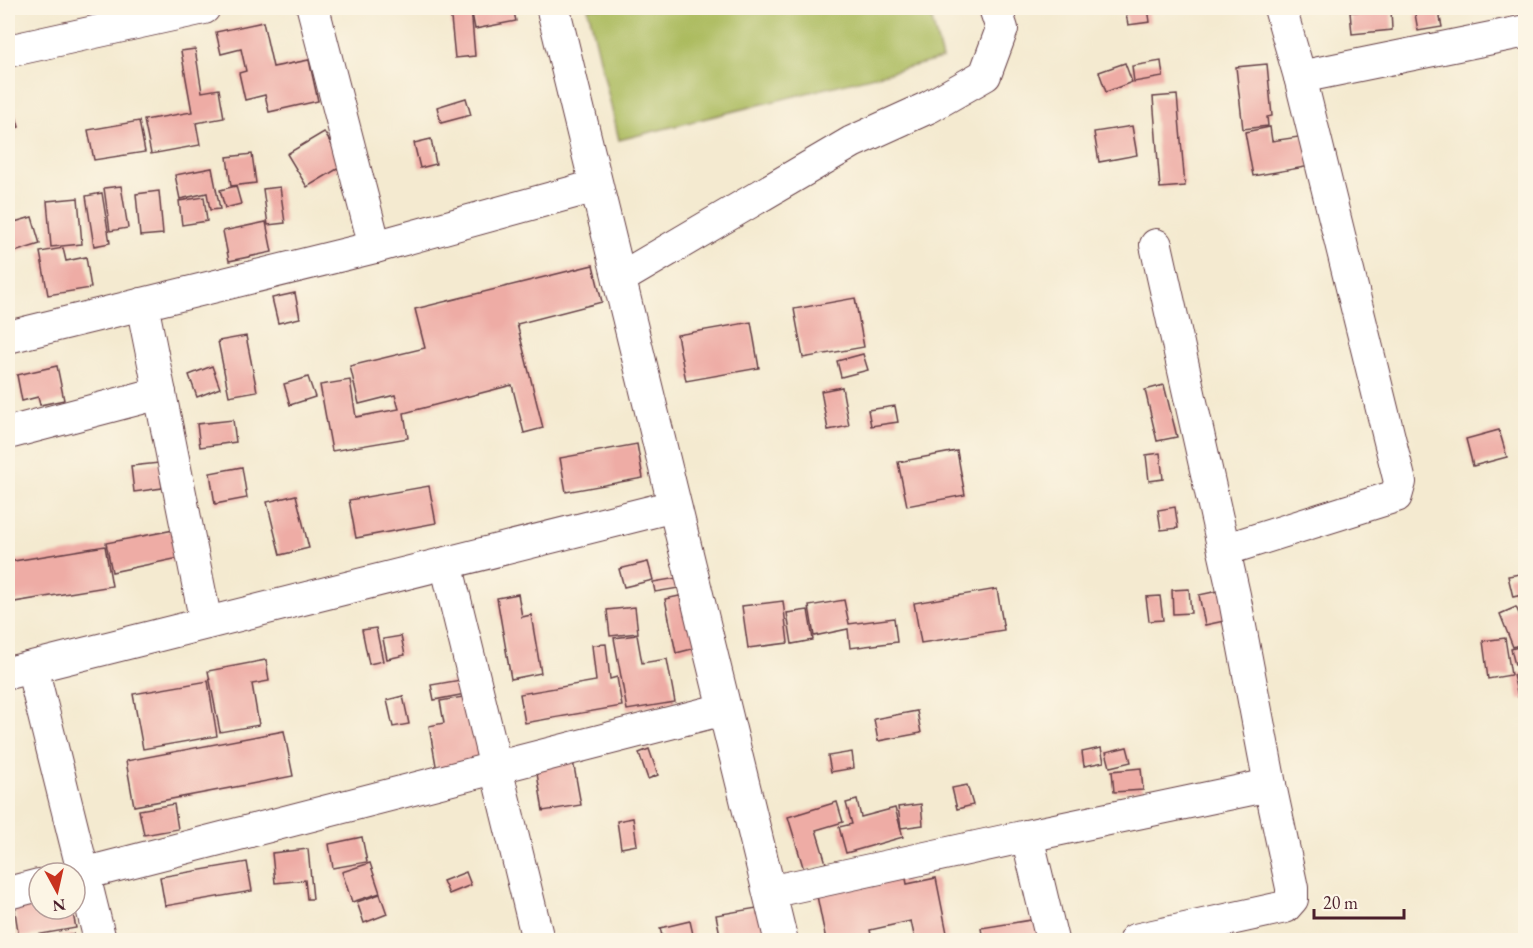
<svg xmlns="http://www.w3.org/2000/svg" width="1533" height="948" font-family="'EB Garamond',serif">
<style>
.green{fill:#acbb5e;stroke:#7b6d44;stroke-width:1.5}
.building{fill:#eeaca5}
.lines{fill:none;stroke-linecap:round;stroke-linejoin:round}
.street-casing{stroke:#643d44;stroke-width:34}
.secondary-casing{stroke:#643d44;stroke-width:35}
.street{stroke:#fff;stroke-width:32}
.secondary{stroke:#fff;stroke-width:33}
</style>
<rect width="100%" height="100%" fill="#fcf5e5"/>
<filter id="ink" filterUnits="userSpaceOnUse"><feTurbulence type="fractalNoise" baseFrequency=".0167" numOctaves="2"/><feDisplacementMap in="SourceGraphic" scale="12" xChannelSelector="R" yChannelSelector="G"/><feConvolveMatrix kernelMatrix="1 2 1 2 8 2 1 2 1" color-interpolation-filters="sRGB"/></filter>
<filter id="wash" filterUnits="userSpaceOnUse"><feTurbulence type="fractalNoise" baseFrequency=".008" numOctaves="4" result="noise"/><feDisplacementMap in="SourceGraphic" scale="24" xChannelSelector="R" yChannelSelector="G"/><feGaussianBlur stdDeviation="1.35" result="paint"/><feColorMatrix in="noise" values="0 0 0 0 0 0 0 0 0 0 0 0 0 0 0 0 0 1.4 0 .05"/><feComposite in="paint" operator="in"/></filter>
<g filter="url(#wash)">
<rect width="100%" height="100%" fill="#f4ead0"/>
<!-- green -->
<path class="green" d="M588,8h341l13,51 -323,81z"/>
<g id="blocks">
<!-- building -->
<g class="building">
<path d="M450,8h21l4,48 -20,2z"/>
<path d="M471,8h42l3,13 -41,8z"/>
<path d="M1125,8h23l2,14 -22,3z"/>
<path d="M1414,8h24l4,19 -24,4z"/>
<path d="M1391,9l1,21 -40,4 -2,-22z"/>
<path d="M263,22l10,45 36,-7 9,41 -49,11 -4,-17 -20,5 -6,-27 7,-2 -5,-22 -20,5 -5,-22z"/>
<path d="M195,49l7,43 17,-3 5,29 -28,5 4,22 -49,9 -7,-34 48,-8 -11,-61z"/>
<path d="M1161,61l2,16 -29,5 -2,-16z"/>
<path d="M1125,63l7,19 -26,10 -7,-20z"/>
<path d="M1267,64l5,52 -5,1 1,9 -25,3 -7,-62z"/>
<path d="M8,88l11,39 -11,4z"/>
<path d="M1177,95l8,91 -25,2 -7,-91z"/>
<path d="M466,98l5,17 -30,8 -4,-16z"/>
<path d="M139,121l6,31 -51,8 -6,-30z"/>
<path d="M1132,126l5,29 -38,7 -5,-30z"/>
<path d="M1270,127l2,14 33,-5 6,30 -58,10 -8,-44z"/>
<path d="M324,132l20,33 -37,22 -20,-33z"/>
<path d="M431,139l5,25 -16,4 -6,-25z"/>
<path d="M252,154l4,29 -25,3 -4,-29z"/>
<path d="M212,168l8,41 -10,1 -3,-17 -27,6 -5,-24z"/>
<path d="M121,186l7,42 -18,3 -6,-43z"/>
<path d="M236,186l5,18 -16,4 -5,-18z"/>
<path d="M280,187l5,36 -17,2 -5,-36z"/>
<path d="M159,191l4,43 -23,2 -4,-42z"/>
<path d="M102,193l8,50 -16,3 -8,-50z"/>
<path d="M204,197l3,24 -25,4 -3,-24z"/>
<path d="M78,198l4,46 -31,3 -4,-46z"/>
<path d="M8,213l3,10 21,-6 8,27 -32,10z"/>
<path d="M266,222l6,30 -43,9 -6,-30z"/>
<path d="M63,248l3,13 20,-4 5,31 -43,7 -8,-43z"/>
<path d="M593,265l9,37 -85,22 26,104 -19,5 -12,-48 -108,28 4,25 -76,13 -12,-66 30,-5 6,37 43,-8 -4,-14 -36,9 -9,-38 75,-18 -10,-39z"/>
<path d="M295,293l5,25 -22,5 -6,-25z"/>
<path d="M855,298l9,49 -61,11 -9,-49z"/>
<path d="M751,322l8,46 -73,13 -9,-46z"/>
<path d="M246,336l11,55 -28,5 -11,-55z"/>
<path d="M863,354l5,16 -27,7 -4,-16z"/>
<path d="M57,366l7,34 -24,5 -2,-8 -16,4 -5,-26z"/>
<path d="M212,366l8,22 -23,9 -8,-22z"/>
<path d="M308,377l7,20 -25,8 -6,-21z"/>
<path d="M1164,385l13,52 -20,4 -12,-51z"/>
<path d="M842,387l7,39 -21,4 -7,-39z"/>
<path d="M895,406l3,16 -27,4 -3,-16z"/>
<path d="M233,420l3,22 -36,5 -3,-23z"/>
<path d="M1499,430l8,27 -34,9 -7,-27z"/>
<path d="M637,444l6,34 -77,14 -6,-34z"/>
<path d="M957,451l8,44 -58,11 -9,-44z"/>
<path d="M1160,453l3,26 -14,2 -3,-26z"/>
<path d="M159,463l3,25 -28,4 -3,-26z"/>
<path d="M242,467l5,31 -32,6 -5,-31z"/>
<path d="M429,486l7,37 -80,15 -7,-38z"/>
<path d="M296,495l13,53 -29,7 -13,-53z"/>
<path d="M1175,507l3,21 -17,2 -3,-20z"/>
<path d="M179,529l5,28 -72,15 -6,-29z"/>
<path d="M105,546l7,40 -104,17v-41z"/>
<path d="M648,562l5,18 -29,7 -5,-18z"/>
<path d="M1526,573v21l-13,3 -5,-21z"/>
<path d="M677,578l2,10 -24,4 -2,-10z"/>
<path d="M997,589l7,41 -83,13 -7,-40z"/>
<path d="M1189,589l2,24 -18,1 -1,-24z"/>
<path d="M1223,590l6,30 -24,5 -6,-30z"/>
<path d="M518,594l4,23 9,-2 10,58 -30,6 -14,-81z"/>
<path d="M689,594l11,53 -24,6 -11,-54z"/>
<path d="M1160,596l3,24 -14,1 -3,-24z"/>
<path d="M844,600l5,24 45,-6 3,24 -47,6 -2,-19 -34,7 -5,-30z"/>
<path d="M783,601l5,42 -40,5 -6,-42z"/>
<path d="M635,607l3,26 -28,3 -3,-26z"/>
<path d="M1516,607l10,22v13l-13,5 -13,-33z"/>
<path d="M808,610l5,30 -21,4 -5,-31z"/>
<path d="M376,628l7,33 -14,3 -7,-34z"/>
<path d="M637,635l5,28 25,-4 8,43 -48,8 -13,-72z"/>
<path d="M401,636l4,19 -18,4 -4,-20z"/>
<path d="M1505,638l6,37 -23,4 -5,-38z"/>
<path d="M606,644l4,35 7,-2 5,29 -97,17 -5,-29 76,-13 -4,-36z"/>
<path d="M1526,645v17l-11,3 -4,-16z"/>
<path d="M266,660l3,21 -17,3 7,41 -39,7 -12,-61z"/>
<path d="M1526,672v27l-7,1 -6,-25z"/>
<path d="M478,677l3,14 -47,9 -3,-15z"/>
<path d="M208,681l9,55 -74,13 -10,-55z"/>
<path d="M485,693l12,68 -60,10 -8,-45 15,-3 -4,-22z"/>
<path d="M403,696l6,28 -16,3 -6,-27z"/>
<path d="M917,711l4,22 -43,8 -4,-22z"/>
<path d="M284,731l9,45 -159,30 -8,-45z"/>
<path d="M1127,747l4,15 -21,5 -4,-15z"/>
<path d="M1101,748l3,14 -20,4 -2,-14z"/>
<path d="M649,749l9,26 -10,4 -9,-26z"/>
<path d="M852,752l2,16 -23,4 -3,-16z"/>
<path d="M573,761l8,44 -38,6 -7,-44z"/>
<path d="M1141,768l2,22 -29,2 -2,-21z"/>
<path d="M967,785l6,20 -16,4 -5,-21z"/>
<path d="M857,800l4,17 34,-9 8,29 -57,16 -7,-26 13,-3 -6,-21z"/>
<path d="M837,802l6,20 -27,8 10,33 -22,7 -16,-53z"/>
<path d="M174,804l4,25 -34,6 -5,-25z"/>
<path d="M921,804l2,21 -22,3 -3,-21z"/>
<path d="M633,818l4,27 -16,3 -4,-27z"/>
<path d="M362,837l5,25 -34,6 -4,-24z"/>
<path d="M308,849l5,50h-6l-2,-19 -30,3 -3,-30z"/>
<path d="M247,862l5,29 -87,15 -5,-29z"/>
<path d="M370,863l10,30 -28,9 -10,-30z"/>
<path d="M466,872l5,13 -22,9 -6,-13z"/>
<path d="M905,873l2,11 29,-6 12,60 -15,2h-18l-4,-19 -41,9 2,10h-46l-10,-49z"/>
<path d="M380,894l7,20 -23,9 -7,-21z"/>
<path d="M39,901v8h33l4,19 -57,10 -5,-33z"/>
<path d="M768,906l7,34h-54l-5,-25z"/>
<path d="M1044,918l-4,22h-57l-2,-12z"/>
<path d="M690,921l4,18 -31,1 -3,-12z"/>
<path d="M73,934v6h-19v-3z"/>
</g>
</g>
</g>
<g filter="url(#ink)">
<use href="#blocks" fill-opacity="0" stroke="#643d44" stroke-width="1.5"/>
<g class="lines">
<defs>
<g id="street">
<path d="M313,8l62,239"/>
<path d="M8,51l196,-43"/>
<path d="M1300,77l226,-46"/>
<path d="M619,279l233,-137 77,-35 56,-32 17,-46 -7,-21"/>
<path d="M142,304l64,319"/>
<path d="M8,337l367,-90 221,-61"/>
<path d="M8,433l152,-40"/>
<path d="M1224,550l172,-54 4,-14 -100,-405 -20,-69"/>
<path d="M446,563l92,377"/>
<path d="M32,667l68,273"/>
<path d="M8,673l666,-167"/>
<path d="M1027,836l243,-51 -36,-190 -78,-350"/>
<path d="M75,876l649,-167"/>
<path d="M769,892l258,-56 25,104"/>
<path d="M8,893l31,-8"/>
<path d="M1135,940l150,-33 7,-8v-11l-22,-103"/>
</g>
<path id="secondary" d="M553,8l228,932"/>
</defs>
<!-- street casing -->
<use href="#street" class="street-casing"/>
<!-- secondary casing -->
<use href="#secondary" class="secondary-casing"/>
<!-- street -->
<use href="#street" class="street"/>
<!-- secondary -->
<use href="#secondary" class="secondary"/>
</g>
</g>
<!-- margin -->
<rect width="1533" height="948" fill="none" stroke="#fcf5e5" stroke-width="30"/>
<!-- north arrow -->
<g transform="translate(57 891) rotate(172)"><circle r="28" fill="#fcf5e5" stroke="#b59f9b" stroke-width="1.5"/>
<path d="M0-4.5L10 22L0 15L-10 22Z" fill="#c8321e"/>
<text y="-9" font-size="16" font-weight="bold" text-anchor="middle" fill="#4a1f2b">N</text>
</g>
<!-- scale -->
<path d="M1314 909v9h90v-9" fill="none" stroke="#4a1f2b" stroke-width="3"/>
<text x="1323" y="909" font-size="18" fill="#4a1f2b" stroke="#fcf5e5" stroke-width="4.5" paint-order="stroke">20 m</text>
</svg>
